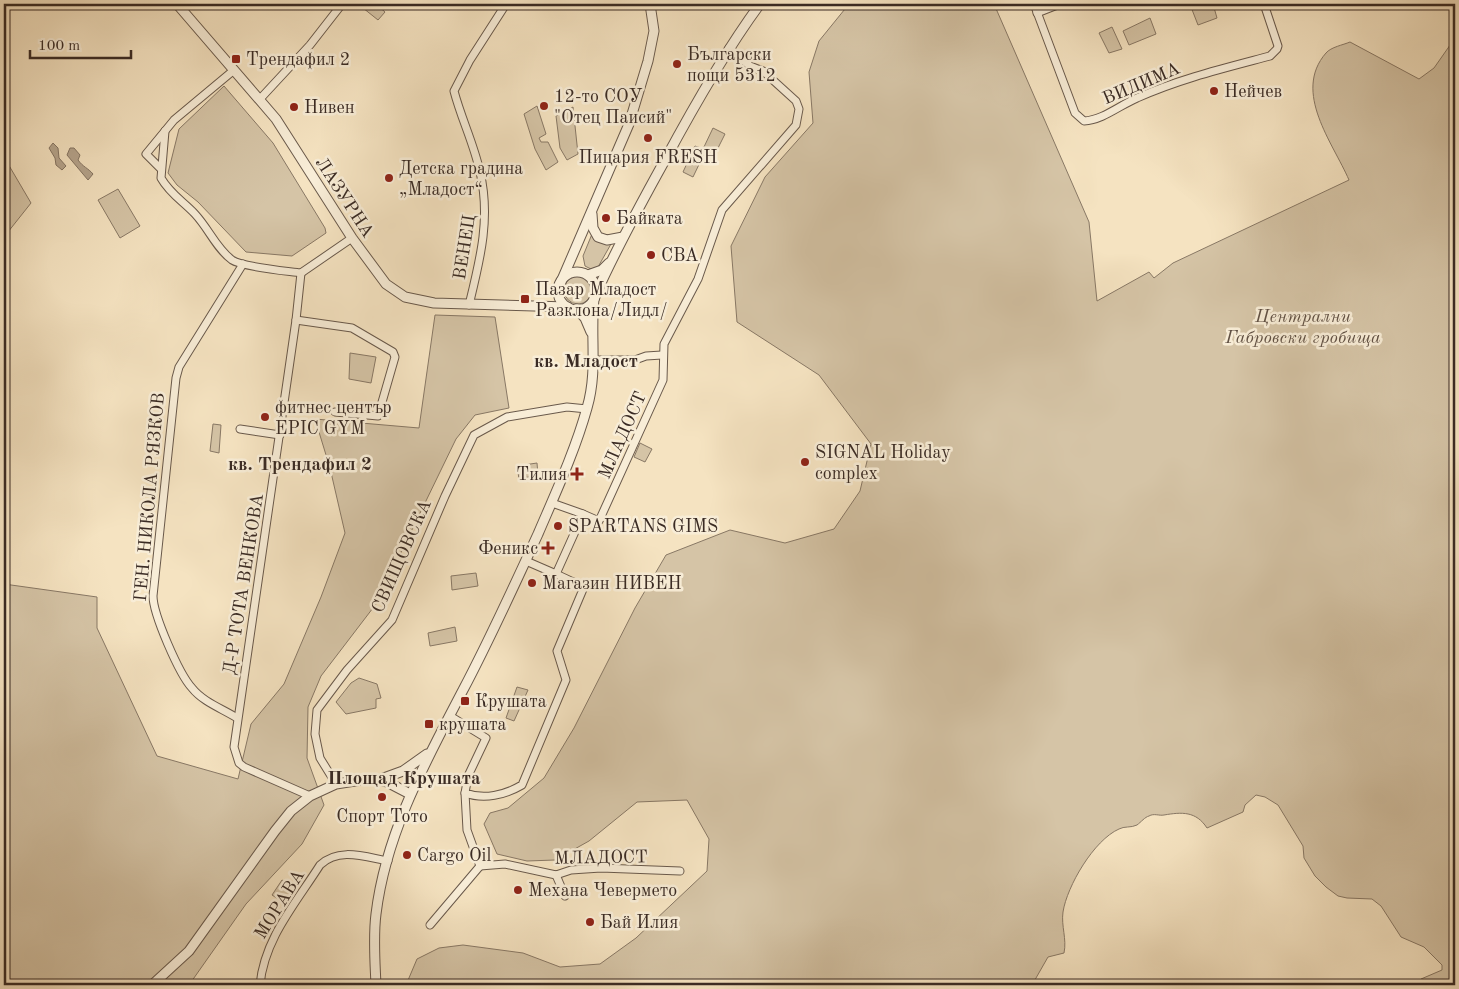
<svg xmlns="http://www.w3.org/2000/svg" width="1459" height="989" font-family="'Old Standard TT',serif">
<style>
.green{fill:#d5c4a6;stroke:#887865}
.water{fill:#b5a48c;stroke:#847462}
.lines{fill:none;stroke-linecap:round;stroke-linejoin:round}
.minor-casing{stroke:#69594b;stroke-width:9}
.tertiary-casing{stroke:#69594b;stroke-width:11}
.minor{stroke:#f8edd7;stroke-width:7}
.tertiary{stroke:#f8edd7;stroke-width:9}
.poi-dot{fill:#8f2418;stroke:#f8edd7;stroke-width:2}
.labels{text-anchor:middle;stroke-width:5;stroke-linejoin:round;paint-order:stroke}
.poi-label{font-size:18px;fill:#3a2b24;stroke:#f8edd7;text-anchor:start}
.street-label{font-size:18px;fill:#3a2b24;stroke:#f8edd7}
.park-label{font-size:18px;font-style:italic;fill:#615144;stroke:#f8edd7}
.neighbourhood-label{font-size:19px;font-weight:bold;fill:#3a2b24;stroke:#f8edd7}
</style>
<rect width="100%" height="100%" fill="#f5e3c1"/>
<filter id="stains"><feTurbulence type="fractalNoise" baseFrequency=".004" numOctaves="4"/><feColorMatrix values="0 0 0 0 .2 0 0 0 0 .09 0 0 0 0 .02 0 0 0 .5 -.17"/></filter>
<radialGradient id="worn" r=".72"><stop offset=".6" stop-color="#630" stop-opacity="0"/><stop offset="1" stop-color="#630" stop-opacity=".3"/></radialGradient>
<!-- green -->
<g class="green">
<path d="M358,4h18l9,8 -7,8z"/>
<path d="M849,4h145l95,218 8,79 52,-29 5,6 19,-15 176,-83c-16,-37 -57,-88 -23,-127 5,-6 17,-8 24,-11l69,37 15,-11 21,-30v947h-39l5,-6 21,-9v-5l-18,-18 -23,-10 -20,-31 -9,-7 -25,-1 -9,-2 -12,-9 -11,-11 -11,-18 -1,-12 -25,-41 -13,-8 -9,-2 -11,10 -2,7 -36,16c-11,-17 -25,-16 -43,-13 -5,1 -10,-2 -15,1 -4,1 -8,6 -12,9 -6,3 -13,1 -18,4 -25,11 -52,57 -56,83 -2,14 4,27 1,41l-16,4 -16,28h-626l11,-26 22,-11 24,-3 60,8 37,14 40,-3 36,-26 71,-67 2,-32 -22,-39 -50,2 -48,39 -34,19 -28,1 -30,-7 -13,-30 6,-11 18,-5 36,-30 30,-50 61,-120 31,-53 64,-25 55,13 49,-14 26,-38 11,-47 -52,-69 -82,-53 -6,-76 34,-69 48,-54 -4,-51 10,-31z"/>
<path d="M1201,4h12l4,14 -19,7 -7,-18z"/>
<path d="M1150,18l6,16 -27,11 -6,-14z"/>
<path d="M1112,27l10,22 -13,4 -10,-20z"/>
<path d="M224,86l49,57 52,85 1,5 -34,23 -46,-4 -48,-50 -21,-17 -9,-12 11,-44z"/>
<path d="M537,106l9,28 -7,4 2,4h7l10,20 -12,8 -11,-21 -11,-35z"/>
<path d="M573,107l5,47 -11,6 -7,-12 -4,-32z"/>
<path d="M713,128l12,6 -12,24 -9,-4 -11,23 -10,-5 12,-26 8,3z"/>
<path d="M4,157l27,46 -27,34z"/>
<path d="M118,189l22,37 -20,12 -22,-38z"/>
<path d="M592,234l19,10 -13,23 -7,2 -6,-3 -2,-10z"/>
<circle cx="578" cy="290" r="14"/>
<path d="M435,315l60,2 14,91 -34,7 -19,24 -80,165 -55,72 -13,31 -1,51 17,47 -22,39 -56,60 -57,81h-185v-401l93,13v31l60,128 81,23 13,-55 33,-40 37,-87 24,-64 -15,-65 -15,-49 104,9z"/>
<path d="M350,353l26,4 -5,26 -22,-4z"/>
<path d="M213,424l8,1 -2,28 -9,-2z"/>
<path d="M640,443l12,6 -7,13 -11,-5z"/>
<path d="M537,463l1,12 -19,4 -2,-13z"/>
<path d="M476,573l2,13 -26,4 -1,-14z"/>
<path d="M455,627l2,14 -27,5 -2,-13z"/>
<path d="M359,678l18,6 4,14 -5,1v9l-30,6 -10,-12 15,-19z"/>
<path d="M517,687l11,3 -14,31 -8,-3z"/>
<path d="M282,880l13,7 -11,16 -12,-8z"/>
</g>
<!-- water -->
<g class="water">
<path d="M53,143l5,5 1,10 7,8 -4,4 -6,-5 -1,-7 -6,-10z"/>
<path d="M70,148h4l6,7 -2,5c5,7 10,8 15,14l-5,6 -21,-25z"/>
</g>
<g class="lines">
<defs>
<g id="minor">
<path d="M1034,4l41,109 9,8c19,-1 36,-16 53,-23 42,-19 88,-30 133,-42l7,-7 1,-3 -14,-42"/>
<path d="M1450,4l5,6"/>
<path d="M1037,13l23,-9"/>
<path d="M259,100l51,-55 32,-41"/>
<path d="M165,131l-4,47c9,16 23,24 34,36 14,15 21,34 37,46 10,7 55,11 69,13"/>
<path d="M160,168l-14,-14 28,-34 60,-50"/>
<path d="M301,273l-5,47 -62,427 5,16 5,4 66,29"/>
<path d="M301,273l51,-35"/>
<path d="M469,305c11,-45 22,-87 11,-133 -6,-28 -19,-54 -26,-81l16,-31 36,-56"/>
<path d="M296,320l56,8 41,24 2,5 -17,59 -43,-4"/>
<path d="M595,360h40l11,-4 16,-1"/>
<path d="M240,429l40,6"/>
<path d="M552,503l31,11"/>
<path d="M526,561l30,13"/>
<path d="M450,716l36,22 -18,38 -3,17c19,7 40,2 57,-8l44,-105 -9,-29 27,-64 -28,-13 27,-60 16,7 64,-141 1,-36 34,-65 24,-69 74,-85 3,-16 -3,-8 -33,-30 -13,-5 -21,-18"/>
<path d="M237,718c-14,-9 -34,-16 -45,-30 -13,-14 -39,-74 -39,-92l23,-218 3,-11 64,-103"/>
<path d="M336,784l-16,-26 -5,-24 2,-24 30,-40 45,-50 53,-124 29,-61 33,-18 60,-10 20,2"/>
<path d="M465,793l2,37 13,36"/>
<path d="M480,866l25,-2 51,11 15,-5 30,-2 79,3"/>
<path d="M556,875l9,21"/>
<path d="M430,925l50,-59"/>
<path d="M260,985c4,-46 36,-82 60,-120 19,-18 45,-8 68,-4"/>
</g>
<g id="tertiary">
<path d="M177,4l99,115 76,119 34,46 19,13 29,6 134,4"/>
<path d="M592,214l1,14 5,9 9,3 16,-3"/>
<circle cx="577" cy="291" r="19"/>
<path d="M588,275l14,-5 7,-7"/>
<path d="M561,282l68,-158 19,-63 6,-30 -4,-27"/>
<path d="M595,296c21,-47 45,-91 70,-136 29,-54 59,-107 95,-156"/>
<path d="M577,309l8,9 6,14"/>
<path d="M381,779l22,-8 24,-17"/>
<path d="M152,985l37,-34 86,-120 16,-20 19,-15 26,-12 32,-5 17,2 25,13"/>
<path d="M376,985c-1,-24 -3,-48 0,-71 10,-82 50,-153 87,-224 27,-51 51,-104 75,-156 18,-42 37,-83 49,-126 11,-37 3,-72 7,-109"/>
</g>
</defs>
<!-- minor casing -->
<use href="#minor" class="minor-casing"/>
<!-- tertiary casing -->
<use href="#tertiary" class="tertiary-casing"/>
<!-- minor -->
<use href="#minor" class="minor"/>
<!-- tertiary -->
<use href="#tertiary" class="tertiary"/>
</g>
<!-- markers -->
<g class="poi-dot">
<rect x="231" y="54" width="10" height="10" rx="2.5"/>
<circle cx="677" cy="64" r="5"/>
<circle cx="1214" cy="91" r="5"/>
<circle cx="544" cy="106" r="5"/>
<circle cx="294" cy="107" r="5"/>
<circle cx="648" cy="138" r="5"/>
<circle cx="389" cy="178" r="5"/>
<circle cx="606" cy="218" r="5"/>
<circle cx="651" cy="255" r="5"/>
<rect x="520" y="294" width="10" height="10" rx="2.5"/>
<circle cx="265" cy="417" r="5"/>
<circle cx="805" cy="462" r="5"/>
<path d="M574.5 466.5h5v5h5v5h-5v5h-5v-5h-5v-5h5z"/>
<circle cx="558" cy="526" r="5"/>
<path d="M545.5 540.5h5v5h5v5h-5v5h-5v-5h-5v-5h5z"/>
<circle cx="532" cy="583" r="5"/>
<rect x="460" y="696" width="10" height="10" rx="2.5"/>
<rect x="424" y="719" width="10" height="10" rx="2.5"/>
<circle cx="382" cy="797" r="5"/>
<circle cx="407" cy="855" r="5"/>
<circle cx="518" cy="890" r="5"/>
<circle cx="590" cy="922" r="5"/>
</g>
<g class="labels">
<!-- poi labels -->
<g class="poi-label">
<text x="687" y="60">Български<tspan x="687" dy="21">пощи 5312</tspan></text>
<text x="246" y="65">Трендафил 2</text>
<text x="1224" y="97">Нейчев</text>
<text x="554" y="102">12-то СОУ<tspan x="554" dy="21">"Отец Паисий"</tspan></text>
<text x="304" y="113">Нивен</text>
<text x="648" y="163" text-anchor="middle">Пицария FRESH</text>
<text x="399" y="174">Детска градина<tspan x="399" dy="21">„Младост“</tspan></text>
<text x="616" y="224">Байката</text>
<text x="661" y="261">CBA</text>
<text x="535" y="295">Пазар Младост<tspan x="535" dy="21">Разклона/Лидл/</tspan></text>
<text x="275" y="413">фитнес център<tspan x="275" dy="21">EPIC GYM</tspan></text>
<text x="815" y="458">SIGNAL Holiday<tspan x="815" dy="21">complex</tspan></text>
<text x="567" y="480" text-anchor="end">Тилия</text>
<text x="568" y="532">SPARTANS GIMS</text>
<text x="538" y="554" text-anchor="end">Феникс</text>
<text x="542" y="589">Магазин НИВЕН</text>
<text x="475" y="707">Крушата</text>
<text x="439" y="730">крушата</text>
<text x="382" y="822" text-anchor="middle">Спорт Тото</text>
<text x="417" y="861">Cargo Oil</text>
<text x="528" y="896">Механа Чевермето</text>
<text x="600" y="928">Бай Илия</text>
</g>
<!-- street labels -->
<g class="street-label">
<text transform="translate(1141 83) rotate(-23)" y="6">ВИДИМА</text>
<text transform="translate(345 197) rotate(57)" y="6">ЛАЗУРНА</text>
<text transform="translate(464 247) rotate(-81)" y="6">ВЕНЕЦ</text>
<text transform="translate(622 435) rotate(-66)" y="6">МЛАДОСТ</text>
<text transform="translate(149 497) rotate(-85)" y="6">ГЕН. НИКОЛА РЯЗКОВ</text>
<text transform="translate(401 556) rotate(-66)" y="6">СВИЩОВСКА</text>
<text transform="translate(243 584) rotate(-81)" y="6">Д-Р ТОТА ВЕНКОВА</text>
<text transform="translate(601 857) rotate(-1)" y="6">МЛАДОСТ</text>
<text transform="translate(279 904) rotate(-58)" y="6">МОРАВА</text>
</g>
<!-- park labels -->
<g class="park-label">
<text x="1303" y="322">Централни<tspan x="1303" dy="21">Габровски гробища</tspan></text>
</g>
<!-- neighbourhood labels -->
<g class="neighbourhood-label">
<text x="586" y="367">кв. Младост</text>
<text x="300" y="470">кв. Трендафил 2</text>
<text x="404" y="784">Площад Крушата</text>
</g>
</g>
<!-- margin -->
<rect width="1459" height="989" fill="none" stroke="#f5e3c1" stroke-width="20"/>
<rect x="5" y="5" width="1449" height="979" fill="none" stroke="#3a2b24" stroke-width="2.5"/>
<rect x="10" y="10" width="1439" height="969" fill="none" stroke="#3a2b24"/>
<!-- scale -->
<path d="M30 50v8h101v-8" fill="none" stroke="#3a2b24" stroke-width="2.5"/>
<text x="38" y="50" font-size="15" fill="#3a2b24" stroke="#f8edd7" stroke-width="4" paint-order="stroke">100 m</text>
<rect width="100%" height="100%" filter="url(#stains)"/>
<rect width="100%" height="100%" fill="url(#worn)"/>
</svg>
